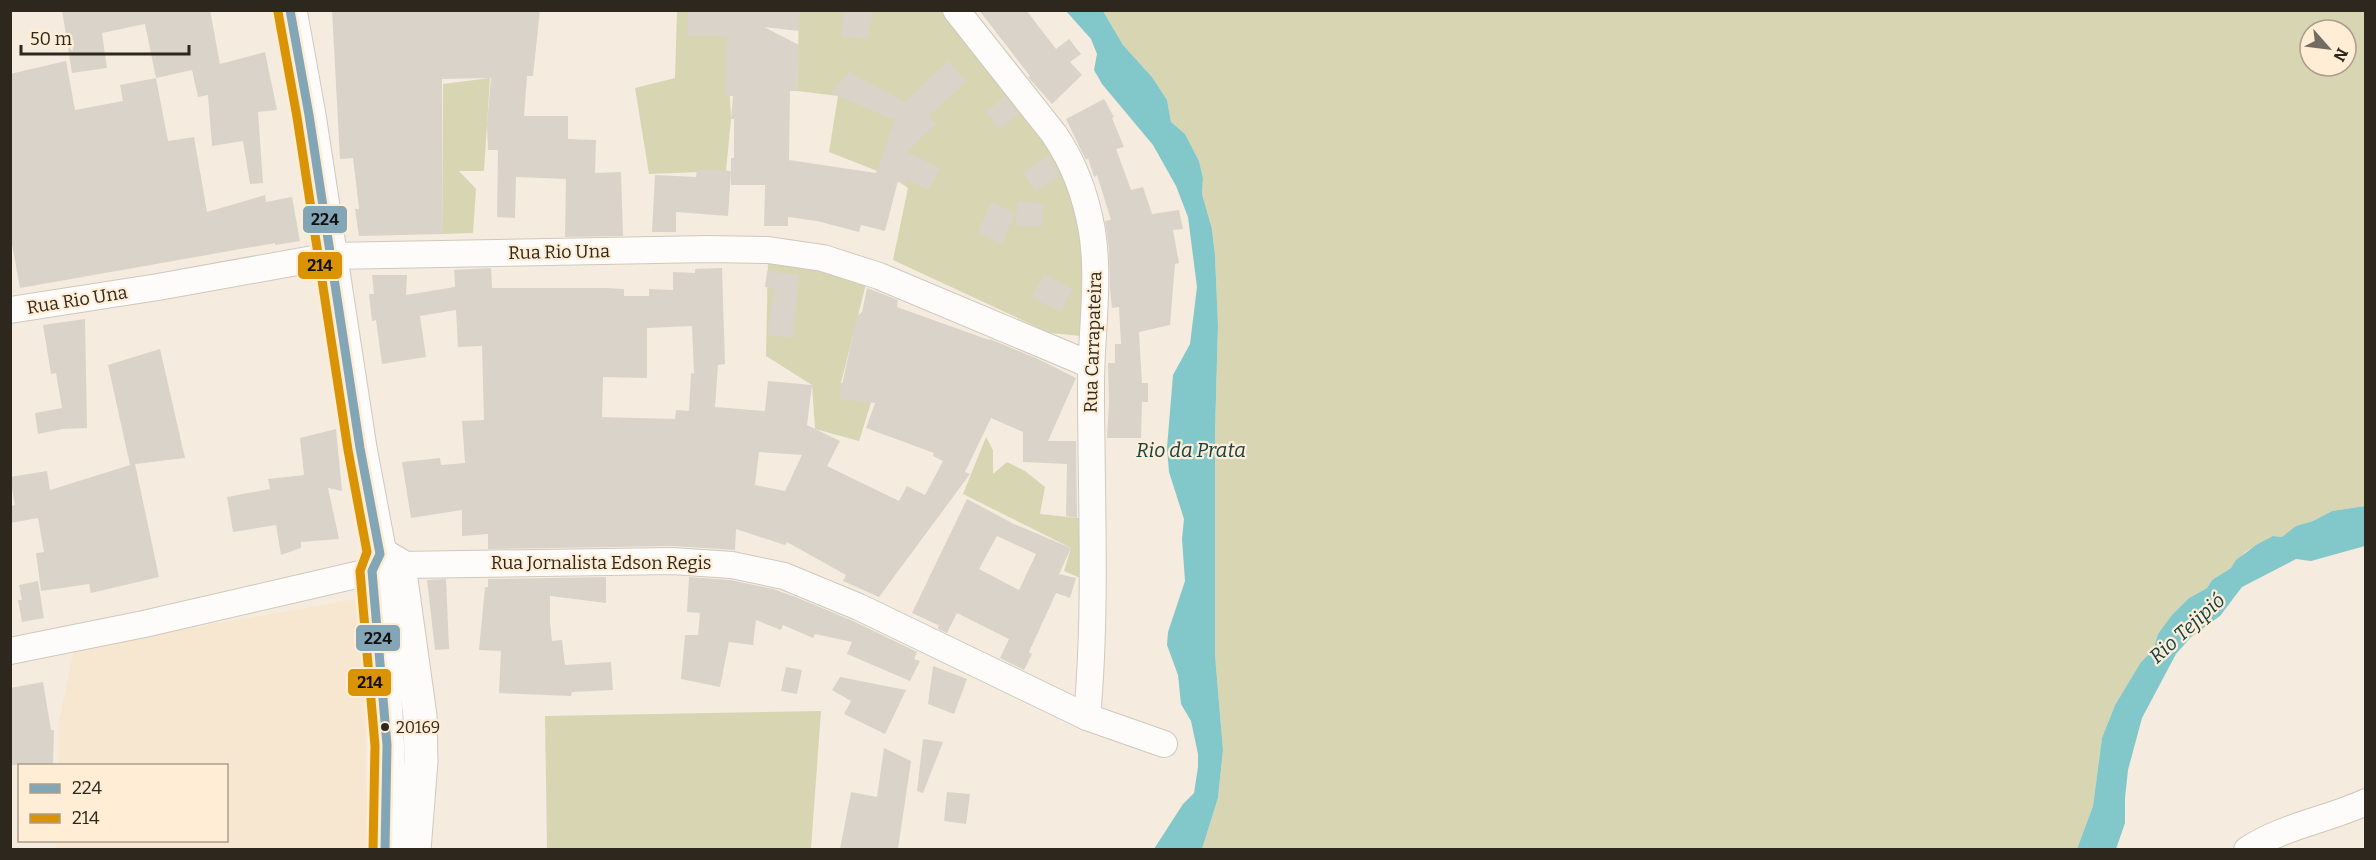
<svg xmlns="http://www.w3.org/2000/svg" width="2376" height="860" font-family="Bitter,serif">
<style>
.built{fill:#f7e7d0}
.green{fill:#d8d5b3;fill-rule:evenodd}
.water{fill:#82c8cb}
.building{fill:#dad3c9;fill-rule:evenodd}
.lines{fill:none;stroke-linecap:round;stroke-linejoin:round}
.street-casing{stroke:#cfc8bd;stroke-width:28}
.secondary-casing{stroke:#cfc8bd;stroke-width:35}
.street{stroke:#fefcfa;stroke-width:26}
.secondary{stroke:#fefcfa;stroke-width:33}
.bus-1-casing{stroke:#ffedd5;stroke-width:14}
.bus-2-casing{stroke:#ffedd5;stroke-width:14}
.bus-1{stroke:#83a6b6;stroke-width:9}
.bus-2{stroke:#d99304;stroke-width:9}
.bus-dot{fill:#2d271e;stroke:#ffedd5;stroke-width:2}
.labels{text-anchor:middle;stroke-width:4.5;stroke-linejoin:round;paint-order:stroke}
.bus-label{font-size:16px;fill:#2d271e;stroke:#ffedd5;text-anchor:start}
.street-label{font-size:18px;fill:#2d271e;stroke:#ffedd5}
.water-label{font-size:20px;font-style:italic;fill:#124147;stroke:#ffedd5}
.line-badge{stroke:#ffedd5;stroke-width:2}
.pale-badge-label{font-size:16px;text-anchor:middle;font-weight:bold;fill:#111}
</style>
<rect width="100%" height="100%" fill="#f5ecdf"/>
<!-- built -->
<path class="built" d="M356,599l10,130 1,113 -2,7 -310,1 1,-9 170,-1v-74l-168,-1 1,-43 15,-74z"/>
<!-- green -->
<g class="green">
<path d="M677,11h11v25h39l4,83 -5,52 -77,3 -14,-86 40,-10z"/>
<path d="M799,11h145l115,143 31,109 -9,73 -31,-3 -157,-73 15,-72 -18,-12 -61,-24 9,-56 -41,-5z"/>
<path d="M1103,11h1262v495l-33,5 -19,10 -16,5 -15,11 -9,-1 -28,16 -14,16 -19,12 -5,8 -18,10 -17,18 -14,18 -5,16 -12,12 -26,43 -13,33 -9,68 -16,43h-875l16,-51 5,-48 -8,-95v-222l3,-108 -3,-70 -3,-26 -10,-35 1,-16 -4,-17 -14,-27 -14,-12 -4,-22 -15,-23 -29,-32zM2310,30h36v36h-36z"/>
<path d="M490,78l-6,93h-25l17,18 -3,44 -30,1v-150z"/>
<path d="M768,256l99,24 -26,103 34,7 -16,51 -44,-12 -3,-44 -46,-29z"/>
<path d="M986,437l7,13v24l14,-12 18,9 20,16 -5,27 47,5 -2,61 -21,-9 7,-23 -108,-54z"/>
<path d="M821,711l-10,138h-264l-2,-133z"/>
</g>
<!-- water -->
<g class="water">
<path d="M1066,11h37l20,34 29,32 15,23 4,22 14,12 14,27 4,17 -1,16 10,35 3,26 3,70 -3,108v222l8,95 -5,48 -16,51h-48l29,-45 11,-11 4,-26v-13l-7,-33 -10,-17 -3,-29 -11,-30 1,-13 17,-51 -3,-42 2,-20 -15,-47 -2,-24 6,-73 17,-31 7,-57 -9,-70 -12,-31 -23,-41 -51,-61 -8,-14 3,-16 -6,-15z"/>
<path d="M2365,506v40l-54,15 -15,-2 -54,28 -22,29 -29,21 -15,17 -34,64 -14,52 -3,28v25l-9,26h-39l16,-43 9,-68 13,-33 26,-43 12,-12 5,-16 14,-19 17,-17 18,-10 5,-8 19,-12 5,-8 20,-15 17,-9 9,1 14,-11 17,-5 19,-10z"/>
</g>
<!-- building -->
<g class="building">
<path d="M62,10h148l10,54 45,-12 12,58 -19,2 5,71 -13,1 -7,-43 -31,5 -4,-51 -10,2 -6,-27 -36,8 12,63 26,-4 13,75 58,-17 1,7 26,-5 8,44 -25,4v-2l-255,45 -10,-55v-159l56,-13 9,49 48,-9 -3,-16 36,-7 -11,-54 -43,9 5,35 -35,5z"/>
<path d="M332,10h208l-7,66h-6l-3,40h44v23l28,1 -1,33 26,-1 2,64 -58,1 1,-58 -50,-2 -1,41 -18,-1 1,-67h-10l-1,-26 4,-46 -49,1 1,155 -84,2 -4,-27h4l-6,-51 -13,1z"/>
<path d="M688,10h111v21l-35,-4 35,18 -2,46h-7l-1,69 87,13 19,-53 -64,-27 18,-21 56,30 43,-41 18,21 -37,34 7,8 -30,28 34,16 -11,22 -22,-10 -3,4 -6,-3 -13,50 -24,-6 -2,7 -42,-11 -29,-4v9h-24l1,-41h-34v-27h3v-39h-3l2,-23h-8l2,-60h-40z"/>
<path d="M845,10h27l-4,29 -27,-3z"/>
<path d="M979,10h47l30,39 13,-10 12,15 -11,8 12,13 -30,29 -24,-27 2,-1z"/>
<path d="M1005,96l14,18 -20,15 -13,-17z"/>
<path d="M1104,99l10,18 -2,1 12,29 -8,2 15,41 12,-3 9,27 27,-4 4,19 -10,1 6,33 -4,1 -5,61 -31,7 3,51h6v19h-6l-1,36h-34l2,-35 -1,-40h7v-19h6l-2,-37 -7,1 -2,-19 -1,-40 -4,-28 6,-1 -14,-45 -3,2 -6,-19 -2,2 -20,-41z"/>
<path d="M1049,155l11,21 -24,16 -13,-19z"/>
<path d="M697,169l34,2 -3,45 -52,-4v20h-24l3,-57 41,2z"/>
<path d="M1018,201l26,3 -3,23 -25,-2z"/>
<path d="M991,202l24,11 -13,31 -24,-11z"/>
<path d="M491,268l1,20h115l17,1v7h25v-7l24,1v-18l22,1v-4l27,-1 3,96 -7,1 -3,42 50,4 3,-30 44,4 -5,40 33,16 -13,25 72,35 8,-15 18,9 18,-34 -10,-5 1,-3 -68,-25 9,-25 -36,-4 18,-83 5,-4 5,-24 31,12 -1,7 92,33 1,-1 48,20 38,19 -28,63h28l1,77 -11,-2 1,-52 -44,-2v-30l-32,-14 -26,54 5,2 -91,123 -36,-16 3,-6 -59,-33 -2,3 -49,-16 -1,21 -63,-4 -184,3v-15l-26,2v-26l-51,8 -9,-56 38,-4 1,7 24,-2 -3,-42 22,-1 -2,-74 -24,1 -2,-37 -36,6 6,41 -44,7 -6,-44 -4,1 -3,-27h5l-2,-19h35l-1,20 49,-8 -1,-17zM692,326l2,48 -3,-1 -2,38 -13,-1 -1,9 -73,-2 1,-40 44,1v-50zM759,452l43,3 -17,36 -30,-6z"/>
<path d="M767,271l32,4 -6,63 -25,-3 6,-47 -9,-1z"/>
<path d="M1044,274l29,15 -12,23 -29,-15z"/>
<path d="M85,319l2,109 -25,1 -24,5 -3,-21 27,-5 -6,-35 -5,1 -8,-49z"/>
<path d="M160,349l25,109 -50,6 24,113 -68,16 -2,-9 -48,7 -5,-38 8,-1 -6,-34 -28,5v-17l5,-1 -5,-28 37,-6 3,19 80,-25 -22,-100z"/>
<path d="M336,429l6,62 -14,-3 11,51 -38,3v6l-20,7 -5,-30 -43,7 -6,-35 43,-8 -2,-10 36,-4 -4,-37z"/>
<path d="M967,499l47,25 57,24 -12,26 17,4 -6,20 -14,-5 -27,59 3,2 -8,16 -24,-12 9,-19 -52,-26 -10,20 -9,-4 1,-7 -1,3 -26,-12zM997,536l39,18 -17,36 -40,-21z"/>
<path d="M606,577v26l-56,-7v26l2,19 10,-1 3,25 46,-3 2,28 -41,2 -1,4 -72,-3 2,-42 -22,-1 6,-63h3v-8z"/>
<path d="M689,577l41,3 43,9 25,9 55,23 64,31 -3,7 6,2 -10,20 -63,-27 5,-12 -37,-8 -2,4 -30,-13 -2,5 -25,-10 -3,25 -24,-3 -9,45 -39,-8 4,-44h13l2,-22 -13,-1z"/>
<path d="M446,579l3,70 -14,1 -8,-70z"/>
<path d="M38,581l6,37 -22,4 -4,-22h4l-3,-15z"/>
<path d="M933,666l34,13 -13,35 -26,-10z"/>
<path d="M786,667l16,3 -5,24 -16,-3z"/>
<path d="M840,677l66,13 -21,44 -41,-20 7,-13 -19,-11z"/>
<path d="M43,682l8,48h3l-1,35h-43v-77z"/>
<path d="M923,739l20,3 -20,51 -6,-2z"/>
<path d="M884,748l27,13 -13,88h-58l11,-57 26,5z"/>
<path d="M947,792l23,2 -4,30 -22,-3z"/>
</g>
<g class="lines">
<defs>
<g id="street">
<path d="M956,10l98,124c20,29 32,62 38,97 8,50 -1,103 -1,154 0,110 6,222 -4,332"/>
<path d="M10,310l148,-23 172,-31 379,-7 59,1 55,8 56,18 212,89"/>
<path d="M10,651l134,-27 255,-59 273,-4 60,4 52,11 75,31 228,110 77,27"/>
<path d="M2247,850c36,-24 80,-30 119,-48"/>
</g>
<g id="secondary">
<path d="M290,10l19,105 51,333 20,106 -8,17c10,92 22,186 13,279"/>
<path d="M380,554l19,11 21,151 1,45 -7,89"/>
</g>
</defs>
<!-- street casing -->
<use href="#street" class="street-casing"/>
<!-- secondary casing -->
<use href="#secondary" class="secondary-casing"/>
<!-- street -->
<use href="#street" class="street"/>
<!-- secondary -->
<use href="#secondary" class="secondary"/>
<defs>
<path id="bus-1" d="M290,10l19,105 51,333 20,106 -8,17 15,174 -2,105"/>
<path id="bus-2" d="M278,12l19,105 51,333 19,102 -7,19 15,175 -2,103"/>
</defs>
<!-- bus-1 casing -->
<use href="#bus-1" class="bus-1-casing"/>
<!-- bus-2 casing -->
<use href="#bus-2" class="bus-2-casing"/>
<!-- bus-1 -->
<use href="#bus-1" class="bus-1"/>
<!-- bus-2 -->
<use href="#bus-2" class="bus-2"/>
</g>
<!-- markers -->
<circle class="bus-dot" cx="385" cy="727" r="5"/>
<g class="labels">
<!-- bus labels -->
<g class="bus-label">
<text x="396" y="733">20169</text>
</g>
<!-- street labels -->
<g class="street-label">
<text transform="translate(559 252) rotate(-1)" y="6">Rua Rio Una</text>
<text transform="translate(77 300) rotate(-9)" y="6">Rua Rio Una</text>
<text transform="translate(1093 342) rotate(-88)" y="6">Rua Carrapateira</text>
<text x="601" y="569">Rua Jornalista Edson Regis</text>
</g>
<!-- water labels -->
<g class="water-label">
<text x="1191" y="457">Rio da Prata</text>
<text transform="translate(2187 628) rotate(-42)" y="7">Rio Tejipió</text>
</g>
</g>
<g class="line-badge">
<rect x="302" y="205" width="46" height="29" rx="6" fill="#83a6b6"/>
<rect x="297" y="251" width="46" height="29" rx="6" fill="#d99304"/>
<rect x="355" y="624" width="46" height="28" rx="6" fill="#83a6b6"/>
<rect x="347" y="668" width="45" height="29" rx="6" fill="#d99304"/>
</g>
<g class="pale-badge-label">
<text x="325" y="225">224</text>
<text x="320" y="271">214</text>
<text x="378" y="644">224</text>
<text x="370" y="688">214</text>
</g>
<!-- border -->
<rect width="2376" height="860" fill="none" stroke="#2d271e" stroke-width="24"/>
<!-- legend -->
<rect x="18" y="764" width="210" height="78" fill="#ffedd5" stroke="#ab9e8c" stroke-width="1.5"/>
<rect x="30" y="784" width="30" height="9" fill="#83a6b6" stroke="#ab9e8c" stroke-width="1.5"/>
<text x="72" y="794" font-size="18" fill="#2d271e">224</text>
<rect x="30" y="814" width="30" height="9" fill="#d99304" stroke="#ab9e8c" stroke-width="1.5"/>
<text x="72" y="824" font-size="18" fill="#2d271e">214</text>
<!-- north arrow -->
<g transform="translate(2328 48) rotate(118)"><circle r="28" fill="#ffedd5" stroke="#ab9e8c" stroke-width="1.5"/>
<path d="M0-4.5L10 22L0 15L-10 22Z" fill="#736c62"/>
<text y="-9" font-size="16" font-weight="bold" text-anchor="middle" fill="#2d271e">N</text>
</g>
<!-- scale -->
<path d="M21 45v9h168v-9" fill="none" stroke="#2d271e" stroke-width="3"/>
<text x="30" y="45" font-size="18" fill="#2d271e" stroke="#ffedd5" stroke-width="4.5" paint-order="stroke">50 m</text>
</svg>
